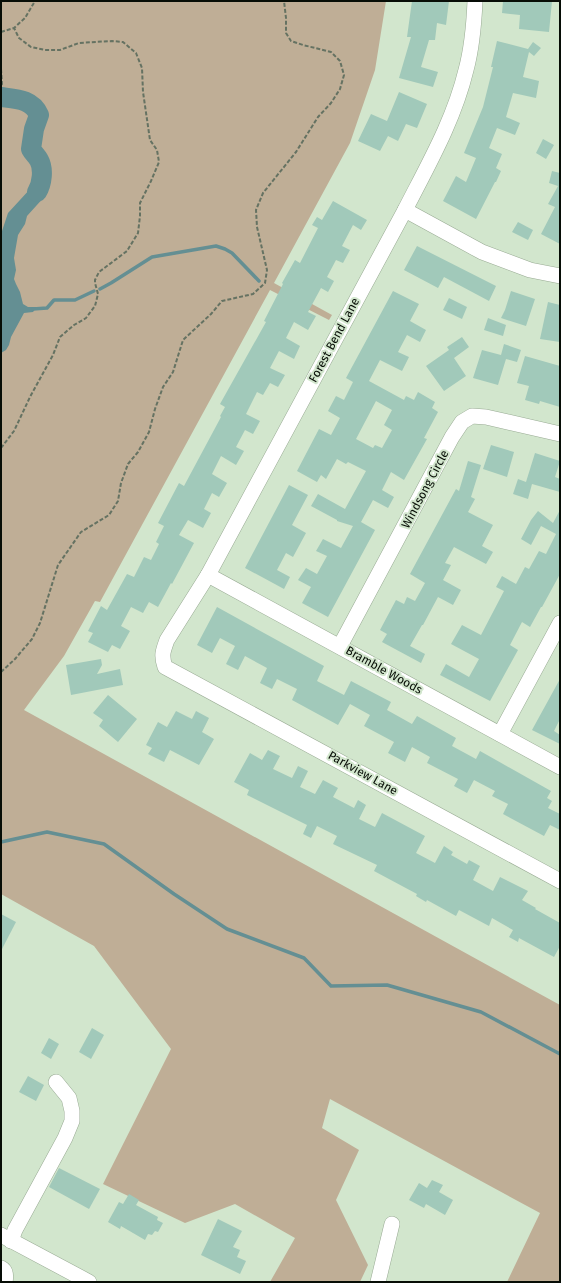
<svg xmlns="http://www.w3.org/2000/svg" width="561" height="1283" font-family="'Fira Sans',sans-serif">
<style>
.green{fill:#bfae96}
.water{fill:#648f93}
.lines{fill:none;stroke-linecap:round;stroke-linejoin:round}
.stream{stroke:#648f93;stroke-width:3.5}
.river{stroke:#648f93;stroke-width:20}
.building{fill:#a1c9ba;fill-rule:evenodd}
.minor-casing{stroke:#98aa93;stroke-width:16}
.path{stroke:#657262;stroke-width:2;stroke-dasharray:4 2;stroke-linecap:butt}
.minor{stroke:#fff;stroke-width:15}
.labels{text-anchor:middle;stroke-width:4;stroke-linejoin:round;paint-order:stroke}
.street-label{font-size:12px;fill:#070d06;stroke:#d2e6cd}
</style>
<rect width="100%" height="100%" fill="#d2e6cd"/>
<!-- green -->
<path class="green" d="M1,1h385l-11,69 -25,73 -76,140 58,32 -3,5 -59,-30 -170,312 -5,-1 -31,55 -40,54 536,295v277h-53l33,-69 -210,-114 -8,29 37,22 -23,50 32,65 -8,17h-90l25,-44 -60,-34 -50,19 -82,-39 68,-135 -77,-103 -93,-52z"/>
<!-- water -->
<path class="water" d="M41,165l8,4 1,15 -4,11 -19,21 -2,8 -7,11 -4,23 2,12 -2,9 2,5 4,8 3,12 5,3h9l-4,5 -9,1 -13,24 -2,8 -3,5 -5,3 1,-122 6,-18 23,-25 4,-15z"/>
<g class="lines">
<!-- stream -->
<g class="stream">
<path d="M100,289l11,-6 41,-26 64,-11 9,3 7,4 27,28"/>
<path d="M33,309l14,-1 7,-8h21l19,-9"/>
<path d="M1,842l46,-10 57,12 70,50 53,35 77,29 27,28 56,-1 94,27 79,42"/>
</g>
<!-- river -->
<path class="river" d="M1,97c15,2 31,2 38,18l-5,14 -3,20c2,4 6,7 8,11 5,9 3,24 -2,32"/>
</g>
<!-- building -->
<g class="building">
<path d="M412,1h37l-3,24 -9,-2 -2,17h-6l-8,27 17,5 -5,15 -34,-9 12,-41h-4z"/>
<path d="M503,1h49l-3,31 -30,-3 1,-14 -18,-2z"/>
<path d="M497,41l31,8 5,-7 8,6 -7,8 -5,-4 -6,25 16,4 -3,17 -23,-5 -7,24 14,6 -5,12 -18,-7 -8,20 13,6 -6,14 5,3 -5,11h-1l-19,37 -33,-18 13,-25 10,6 10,-24 -12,-5 19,-46 10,-40h-2z"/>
<path d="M399,92l28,12 -10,24 -11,-4 -8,17 -10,-5 -8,15 -22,-10 13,-27 16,7z"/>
<path d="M543,139l11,6 -8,14 -10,-6z"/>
<path d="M552,171l8,2v71l-19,-10 14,-27 -7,-3 10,-18 -9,-3z"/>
<path d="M333,201l34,19 -6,10 -8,-5 -11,21 8,4 -7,13 -7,-3 -9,17 7,4 -6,11 -7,-4 -13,24 8,4 -8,14 -14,-8 -8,16 14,8 -6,13 -15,-8 -9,17 15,7 -7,12 -8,-4 -7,12 -6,-3 -11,22 14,7 -7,13 -8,-4 -9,17 8,4 -8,14 -15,-9 -9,18 15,9 -8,14 -7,-4 -8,16 7,4 -8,15 -15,-8 -9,15 15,8 -22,41 -1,-1 -13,24 -9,-5 -6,11 -12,-6 -10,19 9,5 -10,18 -8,-4 -4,7 -20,-10 5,-9 -5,-2 13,-25 6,4 20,-36 7,3 10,-20 7,3 8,-16 -3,-2 8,-16 -6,-3 21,-40 5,3 37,-69 -1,-1 5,-9 -5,-3 46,-82 -2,-1 19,-37 -1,-1 13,-23 5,3 18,-35 -6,-3 5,-8 5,3z"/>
<path d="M518,222l15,8 -5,10 -16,-8z"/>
<path d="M417,246l79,40 -7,15 -45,-24 -6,11 -34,-18z"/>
<path d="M393,291l26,13 -9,17 16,9 -6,12 -13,-7 -9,17 11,5 -7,14 -22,-11 -11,21 35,19 2,-4 8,4 4,-8 17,10 -3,6 6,4 -14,26 3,1 -23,41 -13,-8 -9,18 12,7 -6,11 -15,-8 -12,22 14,8 -47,87 -26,-14 9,-16 -13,-7 8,-12 11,6 10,-18 -11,-5 7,-12 18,9 12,-22 -16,-5v-1l-26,-14 7,-12 27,15 21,-38 -18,-9 -2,2 -9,-5 -11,20 -5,-4 -4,7 -20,-11 22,-42 12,6 9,-17 -12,-7 8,-15 8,4 9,-18 -7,-4zM376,401l16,9 -8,15 8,5 -10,18 -7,-3 -2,3 -17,-9z"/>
<path d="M511,291l24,8 -9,27 -25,-8 4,-8z"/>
<path d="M449,298l18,9 -5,12 -19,-9z"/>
<path d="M548,302l12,3v37l-20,-3z"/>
<path d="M488,318l18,7 -3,11 -19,-6z"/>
<path d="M462,337l7,10 -15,11 12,18 -22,15 -18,-25 23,-16 -2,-3z"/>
<path d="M504,344l17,6 -4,12 -11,-3 -8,26 -25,-7 9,-28 19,5z"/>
<path d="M525,356l35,10v41l-20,-6 -1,3 -14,-4 4,-14 -12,-3z"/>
<path d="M491,445l23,7 -7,25 -24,-8z"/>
<path d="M535,453l25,8 -5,16 5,2v13l-28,-8 -4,15 -15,-5 5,-15 8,3z"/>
<path d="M468,461l13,4 -10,32 4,2 -7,13 25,13 -11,21 11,6 -7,12 -32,-17 -9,16 6,2 -8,15 18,10 -8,15 -15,-8 -15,28h-1l-12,21 15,8 -4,9 -39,-21 5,-8 -7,-4 16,-30 8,4 3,-7 8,4 10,-18 -15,-9 46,-85 3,2z"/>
<path d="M289,485l19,10 -16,30 14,8 -13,24 -7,-4 -9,17 13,7 -6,12 -39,-21z"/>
<path d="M560,510v64l-18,33h-1l-11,20 -8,-5 -12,23 8,5 -28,51 -50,-26 6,-11 23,13 10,-18 -28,-15 11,-19 19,10 23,-44 -8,-4 6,-11 14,8 9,-17 4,2 10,-18 7,3 10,-20 -15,-8 -10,19 -10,-6 10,-19 7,-9 15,12z"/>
<path d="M217,607l107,59 -7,15 27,14 7,-14 40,21 -4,8 25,14 5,-8 39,22 -4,8 24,13 4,-8 71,40 -4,7 5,3 -4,7 12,6v16l-10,-5 -6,11 -41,-22 5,-10 -16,-8 3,-5 -21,-11 -7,13 -13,-7 4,-7 -31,-16 3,-6 -18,-10 -7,15 -17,-9 6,-11 -30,-16 6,-11 -20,-11 -12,21 -46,-25 5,-11 -20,-10 -5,10 -12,-6 7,-15 -22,-12 -7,14 -12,-6 9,-18 -15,-8 -8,15 -15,-8z"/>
<path d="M101,659l1,6 -5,9 23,-5 3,16 -52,10 -5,-30z"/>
<path d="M560,679v40l-6,12 6,4v9l-28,-14z"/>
<path d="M108,695l29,24 -19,23 -19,-16 4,-6 -10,-7z"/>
<path d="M176,711l16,8 4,-8 13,7 -7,14 12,7 -15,26 -29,-15 -6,12 -16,-8 4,-6 -6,-3 12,-23 9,5z"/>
<path d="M268,750l12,6 -7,13 19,9 6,-12 10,5 -8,16 15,7 8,-14 15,8 -5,9 21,11 4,-8 8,5 -7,14 16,8 7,-14 43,23 -9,17 19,10 9,-17 9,6 -2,3 16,9 2,-4 11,6 -7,14 20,11 7,-14 28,14 -6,9 14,8 -1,1 25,14v23l-6,11 -35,-19 -1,4 -9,-5 4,-7 -21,-12 -3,8 -30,-16 -3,6 -29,-16 -1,2 -10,-6 1,-2 -43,-23 3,-6 -44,-21 4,-8 -20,-10 -6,12 -8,-4 4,-9 -60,-30 2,-5 -15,-8 16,-29 12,7z"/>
<path d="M1,914l15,8 -15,29z"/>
<path d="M92,1028l12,7 -13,24 -12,-7z"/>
<path d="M49,1038l10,6 -8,15 -10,-6z"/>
<path d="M28,1076l16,9 -8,16 -17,-9z"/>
<path d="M59,1168l41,21 -11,20 -40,-22z"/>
<path d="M432,1180l11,5 -4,7 14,8 -8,15 -19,-11 -2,4 -15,-8 10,-17 8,5z"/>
<path d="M129,1194l10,6 -3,5 22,12 -1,3 6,3 -5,9 -3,-1 -3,4 -4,-1 -3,6 -24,-14 -1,3 -12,-7 11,-20 4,2z"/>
<path d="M218,1219l24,12 -9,16 7,3 -3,7 9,4 -6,13 -39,-19z"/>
</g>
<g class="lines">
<defs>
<g id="minor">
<path d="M475,1c-1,23 -3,47 -9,69 -12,50 -38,95 -61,140l-197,365 -41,65c-4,11 -6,15 -2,27l395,214"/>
<path d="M405,210l77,42 48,18 30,6"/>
<path d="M208,575l352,192"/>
<path d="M340,646l112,-209 10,-15 10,-6 14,1 74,17"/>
<path d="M500,734l60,-111"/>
<path d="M1,1235l88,47"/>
<path d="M11,1241l4,-11 50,-92 7,-17v-10l-3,-13 -13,-16"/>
<path d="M1,1268c6,3 5,9 4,14"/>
<path d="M378,1282l14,-58"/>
</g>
</defs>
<!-- minor casing -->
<use href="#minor" class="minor-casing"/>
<!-- path -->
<g class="path">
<path d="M1,32l13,-4 11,-10 10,-17"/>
<path d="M1,69l1,15 -1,2"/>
<path d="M1,448l13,-17 16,-34 23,-42 7,-18 14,-12 12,-7 9,-12 3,-12 -3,-11v-3l4,-8 28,-21 11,-18 2,-17v-13l11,-22 8,-19 -2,-12 -7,-10 -7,-48 -1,-24 -6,-15 -13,-11 -11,-1 -33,2 -19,7h-15l-14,-3 -12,-9 -5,-10"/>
<path d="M1,672l14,-13 17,-20 8,-16 18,-58 23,-33 28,-17 9,-14 3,-18 7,-19 10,-12 11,-20 6,-23 8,-22 10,-15 10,-32 28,-26 11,-13 31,-7 12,-11 2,-13 -10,-43 -1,-17 7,-17 33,-41 22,-35 13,-14 9,-14 4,-14 -4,-14 -9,-9 -28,-7 -12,-4 -5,-8v-15l-2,-17"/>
</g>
<!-- minor -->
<use href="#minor" class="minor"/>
</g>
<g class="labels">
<!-- street labels -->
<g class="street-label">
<text transform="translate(334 340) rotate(-62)" y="4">Forest Bend Lane</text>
<text transform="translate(425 489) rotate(-62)" y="4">Windsong Circle</text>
<text transform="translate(384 670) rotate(29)" y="4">Bramble Woods</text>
<text transform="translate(363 773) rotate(29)" y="4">Parkview Lane</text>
</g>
</g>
<!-- border -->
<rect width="561" height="1283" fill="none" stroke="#070d06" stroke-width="4"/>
</svg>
